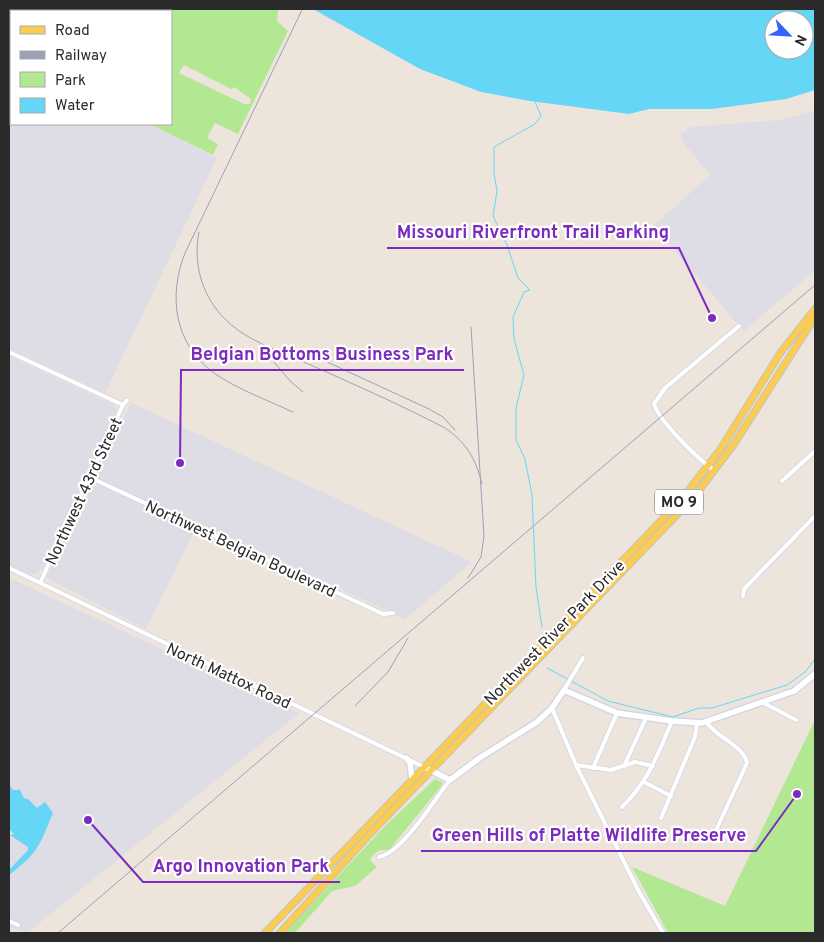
<svg xmlns="http://www.w3.org/2000/svg" width="824" height="942" font-family="Overpass,sans-serif">
<style>
.industrial{fill:#dedce5}
.green{fill:#b3e893;fill-rule:evenodd}
.water{fill:#66d6f7;fill-rule:evenodd}
.lines{fill:none;stroke-linecap:round;stroke-linejoin:round}
.stream{stroke:#66d6f7;stroke-width:1}
.street-casing{stroke:#d0d4e4;stroke-width:5.5}
.secondary-casing{stroke:#d0d4e4;stroke-width:8}
.primary-casing{stroke:#c3c3c3;stroke-width:8}
.street{stroke:#fff;stroke-width:4}
.secondary{stroke:#fff;stroke-width:5.5}
.primary{stroke:#facd52;stroke-width:6}
.rail{stroke:#9da1b6;stroke-width:1}
.labels{text-anchor:middle;stroke-width:4.5;stroke-linejoin:round;paint-order:stroke}
.shield{fill:#fff;stroke:#6a6a6a;stroke-width:1}
.shield-label{font-size:15px;font-weight:bold;fill:#2a2a2a}
.street-label{font-size:16px;fill:#2a2a2a;stroke:#fff}
.leader{fill:none;stroke:#7b2cbf;stroke-width:2}
.callout-dot{fill:#7b2cbf;stroke:#fff;stroke-width:2}
.callout-label{font-size:18px;text-anchor:middle;font-weight:bold;fill:#7b2cbf;stroke:#fff;stroke-width:4.5;stroke-linejoin:round;paint-order:stroke}
</style>
<rect width="100%" height="100%" fill="#ede4db"/>
<!-- industrial -->
<g class="industrial">
<path d="M9,55l2,1v68h139l67,34 -112,235 -96,-45z"/>
<path d="M815,111v159l-71,61 -91,-105 57,-51 -28,-34 -1,-8 10,-6 89,-7z"/>
<path d="M9,356l104,49 4,5 -75,159 -6,5h-7l-20,-9z"/>
<path d="M131,403l341,159 -67,57 -208,-97 -3,10 -48,97 -100,-51z"/>
<path d="M9,578l290,135 -272,220 -18,-6z"/>
</g>
<!-- green -->
<g class="green">
<path d="M9,9h269l-1,12 11,10 -50,103 -23,-11 -8,15 11,6 -5,11 -63,-31h21v-113h-160v45l-2,-1zM184,65l47,24 3,-2 17,12 -1,5h-6l-65,-31z"/>
<path d="M815,720v213h-147l-36,-66 93,39z"/>
<path d="M435,779l7,3v3l-53,65c-10,0 -13,0 -19,10l7,7 -22,19 -23,5 -37,42h-10l98,-105z"/>
</g>
<!-- water -->
<g class="water">
<path d="M313,9h502v81l-29,9 -74,10h-63l-20,5 -99,-13 -49,-9 -61,-23zM774,20h30v30h-30z"/>
<path d="M9,784l4,6h7l4,8 4,1 9,9 8,-6 8,11c-14,33 -14,39 -44,62v-5l19,-20v-3l-18,-12 4,-1 -5,-5z"/>
</g>
<g class="lines">
<!-- stream -->
<g class="stream">
<path d="M535,102l6,14 -6,8 -41,23v26l3,18 -4,25 14,29 11,33 12,12 -6,2 -11,25 1,22 10,36 -8,33v32l9,19 7,36 4,93 6,39"/>
<path d="M547,668l61,33 65,16 26,-9h13l75,-23 18,-13 10,-13"/>
</g>
<defs>
<g id="street">
<path d="M9,352l114,53"/>
<path d="M715,471c-16,-11 -56,-50 -61,-67l11,-16 74,-62"/>
<path d="M89,477l294,137 10,-1"/>
<path d="M782,481l33,-30"/>
<path d="M9,568l415,199"/>
<path d="M40,583l83,-178 4,-5"/>
<path d="M743,596l1,-7 71,-73"/>
<path d="M564,690l19,-32"/>
<path d="M762,702l34,18"/>
<path d="M552,708l24,57 63,127 24,41"/>
<path d="M706,721c9,17 37,23 41,42l-35,76"/>
<path d="M576,765l35,5 24,-8 18,4"/>
<path d="M624,766l22,-48"/>
<path d="M593,768l24,-55"/>
<path d="M644,782l27,14"/>
<path d="M622,807c26,-25 36,-53 50,-86"/>
<path d="M661,818l34,-81 2,-14"/>
<path d="M379,857c24,-5 55,-57 71,-77"/>
<path d="M9,921l9,4"/>
</g>
<g id="secondary">
<path d="M406,758l4,4 2,18"/>
<path d="M424,767l26,13 31,-23 56,-35 15,-14 12,-18 53,23 55,8 30,2 92,-32 21,-17"/>
</g>
<g id="primary">
<path d="M265,933l416,-433 39,-50 61,-98 34,-43"/>
<path d="M280,933l88,-97 326,-339 40,-53 81,-127"/>
</g>
</defs>
<!-- street casing -->
<use href="#street" class="street-casing"/>
<!-- secondary casing -->
<use href="#secondary" class="secondary-casing"/>
<!-- primary casing -->
<use href="#primary" class="primary-casing"/>
<!-- street -->
<use href="#street" class="street"/>
<!-- secondary -->
<use href="#secondary" class="secondary"/>
<!-- primary -->
<use href="#primary" class="primary"/>
<!-- rail -->
<g class="rail">
<path d="M199,232c-6,30 2,61 23,84 20,23 55,34 82,46 47,21 95,42 141,66 21,14 31,31 37,56"/>
<path d="M260,345l30,36 13,11"/>
<path d="M285,349l27,6 117,54 14,8 12,13"/>
<path d="M293,412c-26,-12 -56,-23 -79,-39 -40,-29 -46,-77 -29,-120l117,-243"/>
<path d="M468,578l13,-21 3,-21 -13,-209"/>
<path d="M355,706l33,-34 20,-34"/>
<path d="M58,933l757,-648"/>
</g>
</g>
<g class="labels">
<!-- shield labels -->
<rect class="shield" x="655" y="489.5" width="48" height="25" rx="4"/>
<g class="shield-label">
<text x="679" y="507">MO 9</text>
</g>
<!-- street labels -->
<g class="street-label">
<text transform="translate(83 491) rotate(-65)" y="6">Northwest 43rd Street</text>
<text transform="translate(241 548) rotate(25)" y="6">Northwest Belgian Boulevard</text>
<text transform="translate(554 632) rotate(-46)" y="6">Northwest River Park Drive</text>
<text transform="translate(229 675) rotate(25)" y="6">North Mattox Road</text>
</g>
</g>
<!-- callouts -->
<path class="leader" d="M712 318L679 248H387M180 463L181 370H464M797 794L756 851H421M88 820L143 882H340"/>
<g class="callout-dot">
<circle cx="712" cy="318" r="5"/>
<circle cx="180" cy="463" r="5"/>
<circle cx="797" cy="794" r="5"/>
<circle cx="88" cy="820" r="5"/>
</g>
<g class="callout-label">
<text x="533" y="238">Missouri Riverfront Trail Parking</text>
<text x="322" y="360">Belgian Bottoms Business Park</text>
<text x="589" y="841">Green Hills of Platte Wildlife Preserve</text>
<text x="241" y="872">Argo Innovation Park</text>
</g>
<!-- border -->
<rect width="824" height="942" fill="none" stroke="#2a2a2a" stroke-width="20"/>
<!-- legend -->
<rect x="10" y="10" width="162" height="115" fill="#ffffff" stroke="#aaaaaa"/>
<rect x="20" y="26" width="25" height="8" fill="#facd52" stroke="#aaaaaa"/>
<text x="55" y="35" font-size="15" fill="#2a2a2a">Road</text>
<rect x="20" y="51" width="25" height="8" fill="#9da1b6" stroke="#aaaaaa"/>
<text x="55" y="60" font-size="15" fill="#2a2a2a">Railway</text>
<rect x="20" y="72" width="25" height="15" fill="#b3e893" stroke="#aaaaaa"/>
<text x="55" y="85" font-size="15" fill="#2a2a2a">Park</text>
<rect x="20" y="98" width="25" height="15" fill="#66d6f7" stroke="#aaaaaa"/>
<text x="55" y="110" font-size="15" fill="#2a2a2a">Water</text>
<!-- north arrow -->
<g transform="translate(789 35) rotate(115)"><circle r="24" fill="#ffffff" stroke="#aaaaaa"/>
<path d="M0-4L9 19L0 12L-9 19Z" fill="#3662ff"/>
<text y="-8" font-size="14" font-weight="bold" text-anchor="middle" fill="#2a2a2a">N</text>
</g>
</svg>
